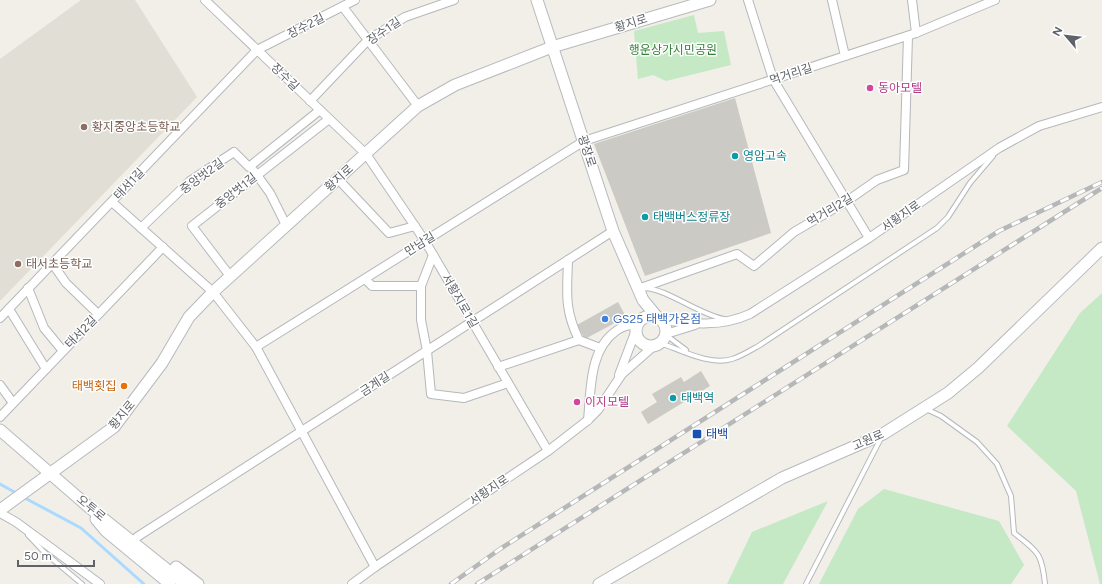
<svg xmlns="http://www.w3.org/2000/svg" width="1102" height="584" font-family="Figtree,'Noto Sans KR',sans-serif">
<style>
.education{fill:#e1ded6}
.green{fill:#c5e8c5}
.lines{fill:none;stroke-linecap:round;stroke-linejoin:round}
.stream{stroke:#aadaff;stroke-width:3}
.building{fill:#cccac5}
.lane-casing{stroke:#b5b8bc;stroke-width:6}
.street-casing{stroke:#b5b8bc;stroke-width:10}
.secondary-casing{stroke:#b6babf;stroke-width:13}
.lane{stroke:#fff;stroke-width:4}
.street{stroke:#fff;stroke-width:8}
.secondary{stroke:#fff;stroke-width:11}
.rail-casing{stroke:#b6b7b8;stroke-width:4.5}
.rail{stroke:#fff;stroke-width:3;stroke-dasharray:9;stroke-linecap:butt}
.hotel-dot{fill:#d1479c;stroke:#fff;stroke-width:1.5}
.education-dot{fill:#8d6e63;stroke:#fff;stroke-width:1.5}
.culture-dot{fill:#0f9aa8;stroke:#fff;stroke-width:1.5}
.shop-dot{fill:#3f7fe0;stroke:#fff;stroke-width:1.5}
.food-dot{fill:#e8710a;stroke:#fff;stroke-width:1.5}
.transit-dot{fill:#1a4fb4;stroke:#fff;stroke-width:1.5}
.labels{text-anchor:middle;stroke-width:3;stroke-linejoin:round;paint-order:stroke}
.street-label{font-size:12px;fill:#5f6368;stroke:#fff}
.park-label{font-size:12px;fill:#348238;stroke:#fff}
.hotel-label{font-size:12px;fill:#b23c85;stroke:#fff;text-anchor:start}
.education-label{font-size:12px;fill:#785e54;stroke:#fff;text-anchor:start}
.culture-label{font-size:12px;fill:#0d838f;stroke:#fff;text-anchor:start}
.shop-label{font-size:12px;fill:#366cbe;stroke:#fff;text-anchor:start}
.food-label{font-size:12px;fill:#c56008;stroke:#fff;text-anchor:end}
.transit-label{font-size:12px;fill:#164399;stroke:#fff;text-anchor:start}
</style>
<rect width="100%" height="100%" fill="#f1efe8"/>
<!-- education -->
<path class="education" d="M81,0h54l62,97 -197,204v-242z"/>
<!-- green -->
<g class="green">
<path d="M694,15l4,18 26,-2 7,34 -65,16 -13,-6 -15,4 -4,-48z"/>
<path d="M1102,293v291h-2l-24,-93 -69,-65 73,-113z"/>
<path d="M884,489l115,32 25,44 -13,19h-192l39,-75z"/>
<path d="M828,501l-45,83h-56l25,-52z"/>
</g>
<g class="lines">
<!-- stream -->
<g class="stream">
<path d="M0,484l18,10"/>
<path d="M23,497l58,31 63,56"/>
</g>
</g>
<!-- building -->
<g class="building">
<path d="M735,98l36,135 -126,43 -51,-132z"/>
<path d="M618,302l8,15 -41,22 -8,-14z"/>
<path d="M701,371l9,15 -62,38 -7,-12 16,-10 -5,-8 29,-17 3,5z"/>
</g>
<g class="lines">
<defs>
<g id="lane">
<path d="M645,288c22,1 55,27 79,31"/>
<path d="M666,335l20,15"/>
<path d="M660,343c21,7 50,23 72,16 10,-3 19,-9 28,-14l177,-117 11,-11 22,-34 23,-27"/>
<path d="M926,409l15,7 36,26 20,22 14,32 3,37c24,19 28,20 31,51"/>
<path d="M28,535l16,17 38,32"/>
<path d="M806,584l75,-146"/>
</g>
<g id="street">
<path d="M205,0l161,154 59,87 123,210"/>
<path d="M748,0l25,79 96,159"/>
<path d="M832,0l13,56"/>
<path d="M912,0l4,33"/>
<path d="M343,7l75,99"/>
<path d="M310,101l58,-61 37,-23 49,-17"/>
<path d="M254,171l16,22 16,32"/>
<path d="M338,179l51,54 26,-7"/>
<path d="M112,202l101,90 43,55 119,220"/>
<path d="M141,228l49,-47 44,-29 15,15 71,-57"/>
<path d="M433,255l-12,31v34l6,31 4,43 33,4 44,-15"/>
<path d="M568,260c-1,33 -4,49 11,80l21,8"/>
<path d="M52,263l14,20 32,31"/>
<path d="M230,276l-38,-50 137,-107"/>
<path d="M365,279l7,7h49"/>
<path d="M28,288l16,40 19,23"/>
<path d="M638,289l99,-35 17,12 40,-34 53,-31 30,-21 27,-10 4,-134"/>
<path d="M9,309l37,60"/>
<path d="M0,318l257,-268 98,-50"/>
<path d="M662,320c31,4 59,7 88,-6l119,-76 130,-90 40,-22 63,-19"/>
<path d="M666,334l29,-9"/>
<path d="M256,347l328,-206 332,-108 79,-33"/>
<path d="M498,367l81,-27"/>
<path d="M619,375l17,-45"/>
<path d="M0,385l13,18"/>
<path d="M0,417l163,-170"/>
<path d="M588,420c3,-30 1,-70 28,-89 7,-5 13,-7 21,-5"/>
<path d="M0,513l16,9 84,62"/>
<path d="M137,537l476,-306"/>
<path d="M352,584l23,-17 173,-116 40,-31 10,-10 24,-36 33,-29"/>
</g>
<g id="secondary">
<path d="M537,0l76,231 30,69 14,17"/>
<circle cx="651" cy="331" r="15"/>
<path d="M0,430l90,78 95,76"/>
<path d="M0,510l114,-83 48,-64 27,-46 24,-25 205,-186 37,-21 97,-38 158,-47"/>
<path d="M96,519l10,12 64,53"/>
<path d="M176,567l22,17"/>
<path d="M599,584l183,-106 101,-44 65,-41 30,-25 124,-120"/>
</g>
</defs>
<!-- lane casing -->
<use href="#lane" class="lane-casing"/>
<!-- street casing -->
<use href="#street" class="street-casing"/>
<!-- secondary casing -->
<use href="#secondary" class="secondary-casing"/>
<!-- lane -->
<use href="#lane" class="lane"/>
<!-- street -->
<use href="#street" class="street"/>
<!-- secondary -->
<use href="#secondary" class="secondary"/>
<defs>
<g id="rail">
<path d="M451,584l49,-35 499,-318 103,-49"/>
<path d="M477,584l625,-396"/>
</g>
</defs>
<!-- rail casing -->
<use href="#rail" class="rail-casing"/>
<!-- rail -->
<use href="#rail" class="rail"/>
</g>
<!-- markers -->
<g class="hotel-dot">
<circle cx="870" cy="88" r="4"/>
<circle cx="577" cy="402" r="4"/>
</g>
<g class="education-dot">
<circle cx="84" cy="127" r="4"/>
<circle cx="18" cy="264" r="4"/>
</g>
<g class="culture-dot">
<circle cx="735" cy="156" r="4"/>
<circle cx="645" cy="217" r="4"/>
<circle cx="673" cy="398" r="4"/>
</g>
<circle class="shop-dot" cx="605" cy="319" r="4"/>
<circle class="food-dot" cx="124" cy="386" r="4"/>
<rect class="transit-dot" x="692" y="429" width="10" height="10" rx="2"/>
<g class="labels">
<!-- street labels -->
<g class="street-label">
<text transform="translate(631 23) rotate(-17)" y="4">황지로</text>
<text transform="translate(306 26) rotate(-27)" y="4">장수2길</text>
<text transform="translate(384 31) rotate(-34)" y="4">장수1길</text>
<text transform="translate(791 74) rotate(-18)" y="4">먹거리길</text>
<text transform="translate(285 77) rotate(44)" y="4">장수길</text>
<text transform="translate(587 151) rotate(72)" y="4">광장로</text>
<text transform="translate(202 176) rotate(-36)" y="4">중앙벗2길</text>
<text transform="translate(339 178) rotate(-42)" y="4">황지로</text>
<text transform="translate(129 184) rotate(-46)" y="4">태서1길</text>
<text transform="translate(236 191) rotate(-38)" y="4">중앙벗1길</text>
<text transform="translate(830 210) rotate(-31)" y="4">먹거리2길</text>
<text transform="translate(901 216) rotate(-35)" y="4">서황지로</text>
<text transform="translate(420 244) rotate(-32)" y="4">만남길</text>
<text transform="translate(460 301) rotate(60)" y="4">서황지로1길</text>
<text transform="translate(81 332) rotate(-46)" y="4">태서2길</text>
<text transform="translate(375 384) rotate(-33)" y="4">금계길</text>
<text transform="translate(122 415) rotate(-50)" y="4">황지로</text>
<text transform="translate(868 440) rotate(-24)" y="4">고원로</text>
<text transform="translate(489 490) rotate(-34)" y="4">서황지로</text>
<text transform="translate(91 508) rotate(40)" y="4">오투로</text>
</g>
<!-- park labels -->
<g class="park-label">
<text x="673" y="54">행운상가시민공원</text>
</g>
<!-- hotel labels -->
<g class="hotel-label">
<text x="878" y="92">동아모텔</text>
<text x="585" y="406">이지모텔</text>
</g>
<!-- education labels -->
<g class="education-label">
<text x="92" y="131">황지중앙초등학교</text>
<text x="26" y="268">태서초등학교</text>
</g>
<!-- culture labels -->
<g class="culture-label">
<text x="743" y="160">영암고속</text>
<text x="653" y="221">태백버스정류장</text>
<text x="681" y="402">태백역</text>
</g>
<!-- shop labels -->
<g class="shop-label">
<text x="613" y="323">GS25 태백가온점</text>
</g>
<!-- food labels -->
<g class="food-label">
<text x="116" y="390">태백횟집</text>
</g>
<!-- transit labels -->
<g class="transit-label">
<text x="706" y="438">태백</text>
</g>
</g>
<!-- north arrow -->
<g transform="translate(1066 36) rotate(298)" stroke="#ffffff" stroke-width="3" paint-order="stroke">
<path d="M0-3L7 15L0 10L-7 15Z" fill="#5f6368"/>
<text y="-6" font-size="11" font-weight="bold" text-anchor="middle" fill="#5f6368">N</text>
</g>
<!-- scale -->
<path d="M18 560v6h76v-6" fill="none" stroke="#5f6368" stroke-width="2"/>
<text x="24" y="560" font-size="12" fill="#5f6368" stroke="#ffffff" stroke-width="3" paint-order="stroke">50 m</text>
</svg>
